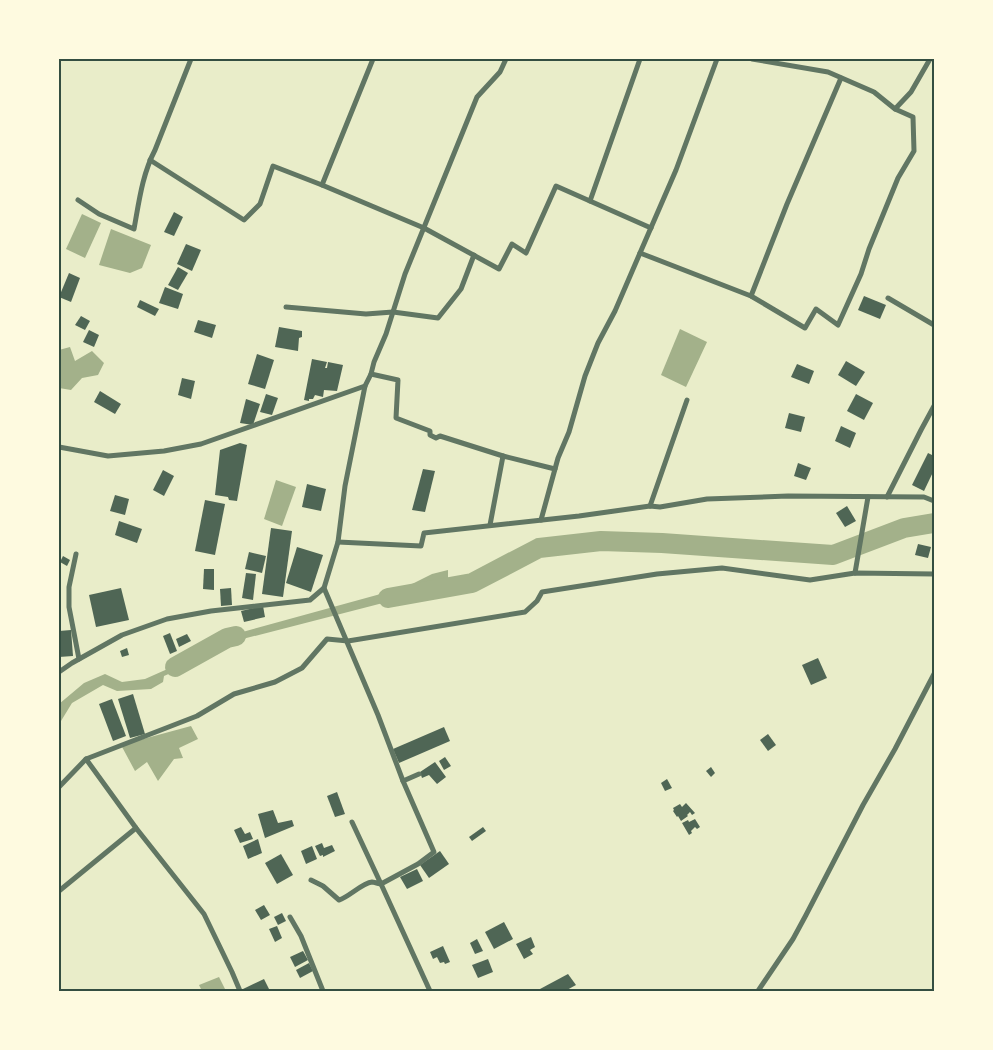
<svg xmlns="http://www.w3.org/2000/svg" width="993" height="1050" font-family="Barlow,sans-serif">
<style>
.water{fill:#a3b18a}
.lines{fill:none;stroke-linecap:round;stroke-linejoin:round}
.river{stroke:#a3b18a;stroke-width:20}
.building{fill:#4f6655}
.minor{stroke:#617663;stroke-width:5}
.neatline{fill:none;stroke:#344e41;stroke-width:2}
</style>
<rect width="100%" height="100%" fill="#e9edc9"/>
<!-- water -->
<g class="water">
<path d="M82,214l19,9 -16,35 -19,-9z"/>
<path d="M111,229l40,16 -9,23 -12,5 -31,-8z"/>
<path d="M680,329l27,13 -21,45 -25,-12z"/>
<path d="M70,347l5,14 17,-10 12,12 -6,12 -16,3 -11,12 -12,-2v-38z"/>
<path d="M276,480l20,7 -14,39 -18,-7z"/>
<path d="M448,570v9l-13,2 -25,15 -206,53 -15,16 -25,11 -1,6 -12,7 -34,2 -14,-6 -31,18 -11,18 -2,1v-18l25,-21 21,-9 17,8 23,-3 27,-12 27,-23 207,-57 26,-13z"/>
<path d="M191,726l7,13 -19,9 4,10 -9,1 -16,22 -11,-19 -12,9 -14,-26z"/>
<path d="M219,977l7,14h-24l-3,-6z"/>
</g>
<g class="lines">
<!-- river -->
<g class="river">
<path d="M388,598l84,-15 67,-35 62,-7 61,2 171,12 71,-27 30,-5"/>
<path d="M175,667l52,-29 9,-2"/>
</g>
</g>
<!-- building -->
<g class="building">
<path d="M174,212l9,5 -9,19 -10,-4z"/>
<path d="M186,244l15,6 -9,21 -15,-7z"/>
<path d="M178,267l10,6 -10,17 -10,-5z"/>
<path d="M69,273l11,5 -9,24 -12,-5z"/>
<path d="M165,287l18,7 -5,15 -19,-6z"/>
<path d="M864,296l22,9 -6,14 -22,-9z"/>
<path d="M140,300l19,9 -4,7 -18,-9z"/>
<path d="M81,316l9,5 -5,9 -10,-5z"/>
<path d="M198,320l18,5 -4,13 -18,-6z"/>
<path d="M279,327l23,4v6l-3,1 -1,13 -23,-4z"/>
<path d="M89,330l10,5 -5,12 -11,-5z"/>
<path d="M257,354l17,6 -9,29 -17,-5z"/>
<path d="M312,359l15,3 -2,6h2l1,-6 15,3 -6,26 -13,-1 -1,7 -8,-2 -2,4h-4v2l-5,-1z"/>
<path d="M846,361l19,11 -9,14 -18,-11z"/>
<path d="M797,364l17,7 -5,13 -18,-7z"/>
<path d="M182,378l13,3 -4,18 -13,-4z"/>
<path d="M100,391l21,13 -6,10 -21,-12z"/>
<path d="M266,394l12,4 -6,17 -12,-3z"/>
<path d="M856,394l17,9 -9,17 -17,-9z"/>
<path d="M246,399l14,5 -7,21 -13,-2z"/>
<path d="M789,413l16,4 -4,15 -16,-4z"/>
<path d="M841,426l15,7 -6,15 -15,-7z"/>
<path d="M240,443l7,2 -10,56 -8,-1 -1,-3 -13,-2 5,-45z"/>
<path d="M928,453l6,3v14l-10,21 -12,-6z"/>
<path d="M798,463l13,5 -5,12 -12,-4z"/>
<path d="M423,469l12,2 -10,41 -13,-2z"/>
<path d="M163,470l11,6 -10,20 -11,-6z"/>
<path d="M307,484l19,5 -5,22 -19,-4z"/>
<path d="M115,495l14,4 -4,16 -15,-4z"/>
<path d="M205,500l20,4 -10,51 -20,-4z"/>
<path d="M847,506l9,15 -11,6 -9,-14z"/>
<path d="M119,521l23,8 -5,14 -22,-8z"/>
<path d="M271,528l21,3 -9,66 -21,-3z"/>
<path d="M918,544l13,3 -3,11 -13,-3z"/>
<path d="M297,547l26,8 -12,37 -25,-9z"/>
<path d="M249,552l17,4 -4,17 -17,-4z"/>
<path d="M63,556l7,4 -3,6 -7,-4z"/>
<path d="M204,569h10v21l-11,-1z"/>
<path d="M246,573l10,1 -3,26 -11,-2z"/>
<path d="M121,588l8,32 -33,7 -7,-32z"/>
<path d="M231,588l1,17 -11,1 -1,-17z"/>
<path d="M263,606l2,11 -21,5 -3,-11z"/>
<path d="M71,630l2,26 -14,1v-26z"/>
<path d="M170,633l7,18 -7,3 -7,-18z"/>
<path d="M187,634l4,7 -12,6 -3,-8z"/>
<path d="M127,648l2,7 -7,2 -2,-6z"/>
<path d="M818,658l9,20 -16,7 -9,-20z"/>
<path d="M133,694l12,40 -15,4 -12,-39z"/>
<path d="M112,699l14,37 -13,5 -14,-37z"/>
<path d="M444,727l6,14 -51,22 -6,-14z"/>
<path d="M768,734l8,11 -8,6 -8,-11z"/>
<path d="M445,757l6,9 -7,4 -5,-9z"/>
<path d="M435,762l11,15 -9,7 -8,-9 -7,3 -2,-6z"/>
<path d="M711,767l4,6 -4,4 -5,-6z"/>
<path d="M667,779l5,9 -7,3 -4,-8z"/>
<path d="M337,792l8,22 -10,3 -8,-21z"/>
<path d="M686,803l9,10 -3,2 -2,-3 -3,3 1,1 -7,5 -3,-5 -1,1 -4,-6 1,-1 -1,-2 7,-4 2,3z"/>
<path d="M273,810l5,13 14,-3 2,6 -29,12 -7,-24z"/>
<path d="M695,819l5,8 -3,2 -2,-2 -4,4 1,2 -3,2 -7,-12 6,-3 1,2z"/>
<path d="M241,827l4,7 5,-2 3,7 -13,4 -6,-13z"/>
<path d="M483,827l3,4 -14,10 -3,-4z"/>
<path d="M258,839l4,14 -14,6 -5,-13z"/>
<path d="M322,843l2,5 8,-3 3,6 -12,6v-2l-3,1 -5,-10z"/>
<path d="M312,846l5,13 -11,5 -5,-13z"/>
<path d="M440,851l9,13 -20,14 -9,-13z"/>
<path d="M281,854l12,21 -16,9 -12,-21z"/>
<path d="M417,869l6,12 -16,8 -7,-12z"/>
<path d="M264,905l6,10 -9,5 -6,-10z"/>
<path d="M282,913l4,8 -8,4 -4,-8z"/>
<path d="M504,922l9,17 -19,10 -9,-17z"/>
<path d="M277,926l5,12 -7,4 -6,-13z"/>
<path d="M531,937l4,10 -5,3 3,4 -9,5 -8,-15z"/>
<path d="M477,939l6,12 -8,3 -5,-11z"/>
<path d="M443,946l7,16 -5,2 -1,-2 -4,1 -3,-6 -4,2 -3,-7z"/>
<path d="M303,951l5,9 -13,7 -5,-10z"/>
<path d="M488,959l5,13 -15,6 -6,-13z"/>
<path d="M309,963l4,8 -13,7 -4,-8z"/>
<path d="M568,974l8,11 -11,6h-23l-2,-2z"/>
<path d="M264,979l6,12h-26l-1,-2z"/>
</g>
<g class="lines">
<!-- minor -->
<g class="minor">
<path d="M717,59l-41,111 -36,83 111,43 54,32 11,-19 22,16 23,-51 8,-25 29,-71 16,-27 -1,-34 -18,-8 -21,-17 -46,-20 -76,-13"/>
<path d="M895,109l16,-17 19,-33"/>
<path d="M150,160l94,60 16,-16 13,-38 49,19 102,43 75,41 13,-25 14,9 30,-67 95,42"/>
<path d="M322,185l51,-126"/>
<path d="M78,200l21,14 35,15c5,-27 8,-54 21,-79l36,-91"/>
<path d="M590,201l50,-142"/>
<path d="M751,296l36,-92 54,-126"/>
<path d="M888,298l46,27"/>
<path d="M286,307l80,7 27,-2 45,6 23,-29 13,-34"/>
<path d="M371,374l27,6 -2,38 34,13v4l6,3 4,-2 63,20"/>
<path d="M59,447l49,9 56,-5 37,-7 164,-58"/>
<path d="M887,497l34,-67 13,-24"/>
<path d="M650,506l37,-106"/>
<path d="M541,520l17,-62 11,-26 16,-56 13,-33 17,-32 25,-58"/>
<path d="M490,525l13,-69 52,13"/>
<path d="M338,542l83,4 3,-13 155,-17 71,-10 10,1 47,-8 81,-3 136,1 10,4"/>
<path d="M76,554l-7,33v20l10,52"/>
<path d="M855,573l13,-76"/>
<path d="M324,588l54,127 25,66 16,-7"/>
<path d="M59,672l13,-9 50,-28 45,-16 44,-8 99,-11 14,-12 14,-46 7,-56 20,-100 6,-12 3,-12 12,-28 19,-60 72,-177 23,-25 6,-13"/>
<path d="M86,759l50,69 68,86 28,58 8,19"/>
<path d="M403,781l31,71 -16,12 -37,20 49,107"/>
<path d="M59,787l27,-28 111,-43 37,-22 41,-12 27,-14 25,-29 21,2 177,-29 12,-11 5,-9 115,-18 65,-6 88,12 45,-7 79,1"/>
<path d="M311,880l12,6 16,14c10,-3 23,-17 33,-18 1,0 8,2 9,2l-29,-62"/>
<path d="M59,891l77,-63"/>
<path d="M290,917l11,19 22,55"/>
<path d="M758,991l35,-52 13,-24 57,-110 32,-56 39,-75"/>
</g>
</g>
<!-- border -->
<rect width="993" height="1050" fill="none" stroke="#fefae0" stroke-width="120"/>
<rect x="60" y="60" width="873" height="930" class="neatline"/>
</svg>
